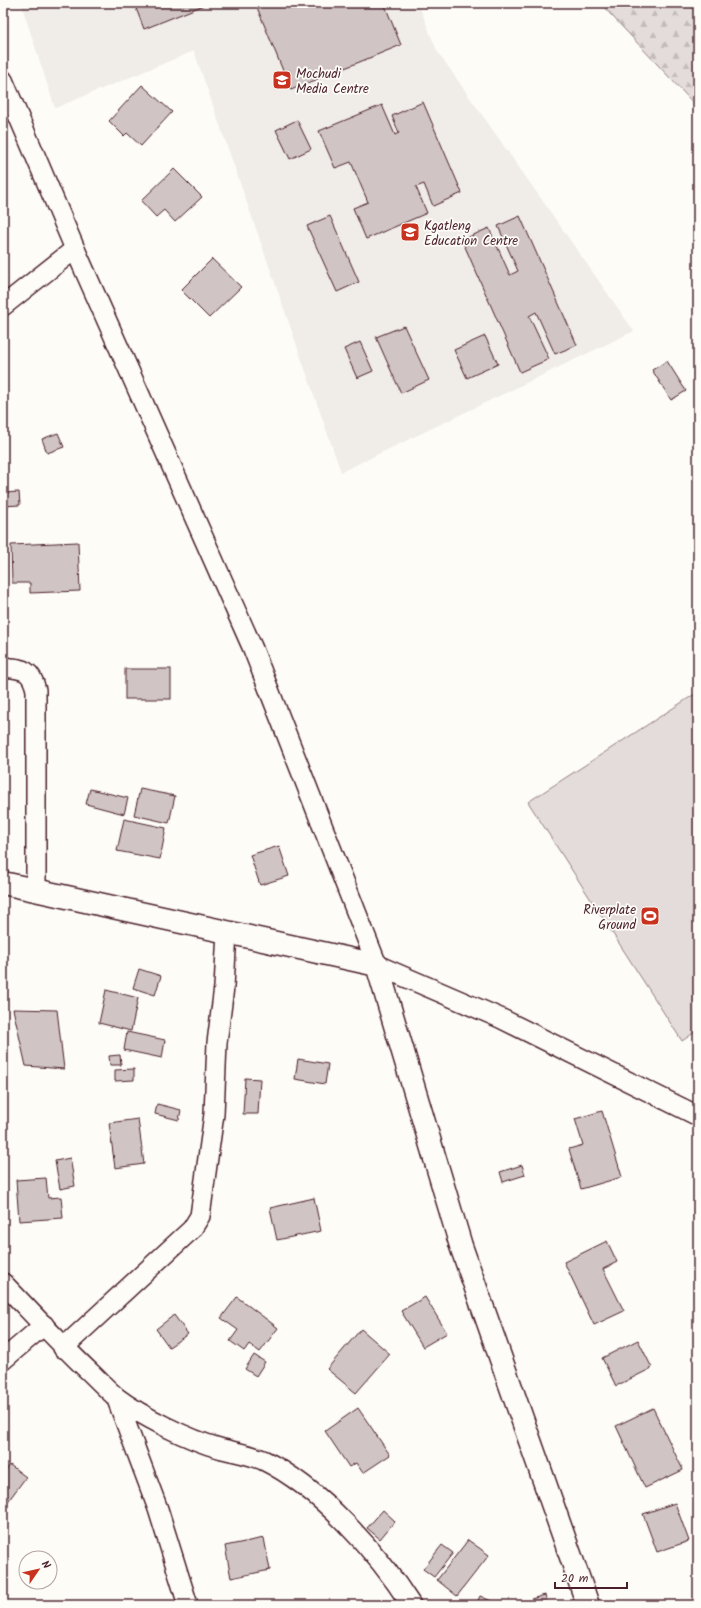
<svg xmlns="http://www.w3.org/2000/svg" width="701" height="1608" font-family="Kalam,sans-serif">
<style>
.built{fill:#f0ece8}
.green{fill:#e3dcda;stroke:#967e82}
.forest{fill:url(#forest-firs);stroke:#967e82}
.building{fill:#d0c5c4;stroke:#4a1f2b}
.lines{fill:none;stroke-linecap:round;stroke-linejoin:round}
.street-casing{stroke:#4a1f2b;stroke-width:22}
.secondary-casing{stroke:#4a1f2b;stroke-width:25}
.street{stroke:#fdfcf7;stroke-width:19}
.secondary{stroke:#fdfcf7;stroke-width:22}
.labels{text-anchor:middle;stroke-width:3.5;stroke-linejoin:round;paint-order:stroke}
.poi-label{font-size:13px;fill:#4a1f2b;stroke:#fdfcf7;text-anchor:start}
</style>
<defs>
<pattern id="forest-firs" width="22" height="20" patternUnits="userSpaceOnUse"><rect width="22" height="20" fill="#e3dcda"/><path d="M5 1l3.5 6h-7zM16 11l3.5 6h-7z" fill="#c4bcbb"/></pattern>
</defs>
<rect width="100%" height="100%" fill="#fdfcf7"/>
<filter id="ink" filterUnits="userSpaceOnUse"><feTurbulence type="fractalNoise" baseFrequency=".025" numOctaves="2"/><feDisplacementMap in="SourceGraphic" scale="8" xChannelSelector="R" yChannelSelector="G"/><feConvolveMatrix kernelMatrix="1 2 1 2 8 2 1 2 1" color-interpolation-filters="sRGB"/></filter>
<g filter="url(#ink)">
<!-- built -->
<path class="built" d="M21,3h397l19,48 197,280 -293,141 -147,-421 -139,57z"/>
<!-- green -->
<path class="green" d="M698,692v338l-16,11 -154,-239z"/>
<!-- forest -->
<path class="forest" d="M600,3h98v105z"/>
<!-- building -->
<g class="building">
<path d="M134,3h75l-65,26z"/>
<path d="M262,3h122l17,42 -110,45 -35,-85z"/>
<path d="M142,85l30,27 -31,34 -14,-13 -3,3 -15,-15z"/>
<path d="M423,102l39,91 -29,13 -9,-22 -8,3 11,26 -61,26 -13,-31 15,-6 -17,-40 -16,6 -16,-37 63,-26 13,30 4,-2 -7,-17z"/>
<path d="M297,120l14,29 -21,10 -14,-29z"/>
<path d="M174,169l28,28 -27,25 -11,-12 -8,7 -15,-16z"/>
<path d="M330,216l29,66 -22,10 -30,-66z"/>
<path d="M520,216l57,129 -22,9 -19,-42 -7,4 20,43 -29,13 -58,-132 27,-12 21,47 8,-4 -20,-45z"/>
<path d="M212,259l29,28 -32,31 -28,-28z"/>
<path d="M404,326l25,54 -28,13 -25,-56z"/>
<path d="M485,336l13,28 -31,14 -13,-28z"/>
<path d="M360,342l13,29 -16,7 -13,-29z"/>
<path d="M667,361l19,30 -15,9 -19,-30z"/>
<path d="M58,433l6,14 -17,6 -5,-14z"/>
<path d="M19,492l1,13 -17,1v-13z"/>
<path d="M78,542l2,49 -50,2v-10h-18l-1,-38z"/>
<rect x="125" y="669" width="46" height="30"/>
<path d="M90,789l38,9 -4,16 -38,-10z"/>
<path d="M140,789l35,7 -6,27 -35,-8z"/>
<path d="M124,819l42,9 -6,31 -43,-8z"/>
<path d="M279,846l10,30 -29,9 -10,-30z"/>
<path d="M139,969l22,7 -6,19 -22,-7z"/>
<path d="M106,990l32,8 -7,33 -32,-8z"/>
<path d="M13,1009l44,1 7,59 -38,-3z"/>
<path d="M127,1032l38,8 -3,18 -38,-8z"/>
<path d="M120,1055l1,10h-11l-1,-9z"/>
<path d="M298,1059l30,5 -3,20 -30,-5z"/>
<path d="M134,1069v11l-19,1v-11z"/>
<path d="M245,1078l15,1 -2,35h-15z"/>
<path d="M157,1104l24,6 -2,10 -24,-6z"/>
<path d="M602,1111l20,66 -41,12 -12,-40 14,-4 -8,-26z"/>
<path d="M138,1119l6,45 -29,4 -6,-45z"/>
<path d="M70,1158l5,28 -15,3 -5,-28z"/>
<path d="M522,1165l3,10 -22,7 -3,-10z"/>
<path d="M46,1178l2,20 13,-1 2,21 -44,3 -3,-41z"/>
<path d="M314,1198l7,33 -44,9 -7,-32z"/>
<path d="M607,1241l10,21 -14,7 21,42 -30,14 -30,-63z"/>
<path d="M237,1297l41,31 -18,24 -11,-8 -5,7 -14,-10 8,-11 -17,-12z"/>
<path d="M425,1297l22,36 -24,14 -22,-36z"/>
<path d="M174,1315l14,19 -19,13 -13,-18z"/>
<path d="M361,1329l29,25 -34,39 -29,-24z"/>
<path d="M638,1340l14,28 -36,18 -14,-28z"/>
<path d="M254,1355l11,7 -9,14 -11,-7z"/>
<path d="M358,1408l32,47 -27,18 -7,-10 -7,4 -24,-36z"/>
<path d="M653,1408l30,62 -38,18 -29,-62z"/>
<path d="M10,1465l16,12 -23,31v-34z"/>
<path d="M675,1503l14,38 -32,11 -14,-38z"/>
<path d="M383,1510l12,11 -15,18 -13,-11z"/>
<path d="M264,1538l6,32 -39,8 -6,-32z"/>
<path d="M468,1540l21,15 -32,41 -20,-16z"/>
<path d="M442,1545l11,8 -19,24 -11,-8z"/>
<path d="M545,1595l3,10h-15l-2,-6z"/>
<path d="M480,1596l20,9h-24z"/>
</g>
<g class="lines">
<defs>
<g id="street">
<path d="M3,80l72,169 178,400 124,316 123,53 198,98"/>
<path d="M3,306l72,-57"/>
<path d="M3,667c19,2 28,1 33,23v199"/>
<path d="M3,1283c30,31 58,62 89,91 8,8 16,16 24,23 25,19 73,43 103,51 15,4 30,6 44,12 56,27 115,93 148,145"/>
<path d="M63,1348l129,-119 8,-13 14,-102 3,-71 7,-56 3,-55"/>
<path d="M3,1360l41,-35"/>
<path d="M116,1397l42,112 30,96"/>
</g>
<path id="secondary" d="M3,883l374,82 84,281 127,359"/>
</defs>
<!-- street casing -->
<use href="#street" class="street-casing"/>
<!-- secondary casing -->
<use href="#secondary" class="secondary-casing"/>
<!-- street -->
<use href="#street" class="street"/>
<!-- secondary -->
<use href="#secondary" class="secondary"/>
</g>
</g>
<!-- icons -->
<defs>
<symbol id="school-square" viewBox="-11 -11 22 22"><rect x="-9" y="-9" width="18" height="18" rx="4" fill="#c8321e" stroke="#fdfcf7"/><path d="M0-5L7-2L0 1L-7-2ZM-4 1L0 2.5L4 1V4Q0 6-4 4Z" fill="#fff"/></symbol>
<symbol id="stadium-square" viewBox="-11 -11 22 22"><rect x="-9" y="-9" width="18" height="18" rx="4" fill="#c8321e" stroke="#fdfcf7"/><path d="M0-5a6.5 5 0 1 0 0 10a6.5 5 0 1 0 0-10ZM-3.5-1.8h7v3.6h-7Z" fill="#fff"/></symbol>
</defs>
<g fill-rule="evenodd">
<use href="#school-square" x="271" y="69" width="22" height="22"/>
<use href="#school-square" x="399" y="221" width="22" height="22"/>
<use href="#stadium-square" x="639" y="905" width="22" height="22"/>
</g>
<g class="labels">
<!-- poi labels -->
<g class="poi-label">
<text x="296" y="78">Mochudi<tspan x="296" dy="15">Media Centre</tspan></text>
<text x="424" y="230">Kgatleng<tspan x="424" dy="15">Education Centre</tspan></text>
<text x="636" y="914" text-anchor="end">Riverplate<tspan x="636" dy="15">Ground</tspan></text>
</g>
</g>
<!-- margin -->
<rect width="701" height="1608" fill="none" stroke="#fdfcf7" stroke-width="16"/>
<rect x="8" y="8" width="685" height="1592" fill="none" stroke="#4a1f2b" stroke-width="1.5" filter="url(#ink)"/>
<!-- north arrow -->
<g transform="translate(38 1570) rotate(56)"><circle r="19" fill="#fdfcf7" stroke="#b5a4a5"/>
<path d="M0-3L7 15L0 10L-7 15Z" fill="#c8321e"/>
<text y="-6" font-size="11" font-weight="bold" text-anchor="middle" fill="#4a1f2b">N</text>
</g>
<!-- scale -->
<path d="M555 1582v6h72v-6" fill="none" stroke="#4a1f2b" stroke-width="2"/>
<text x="561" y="1582" font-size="12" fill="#4a1f2b" stroke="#fdfcf7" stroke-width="3" paint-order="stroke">20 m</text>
</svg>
